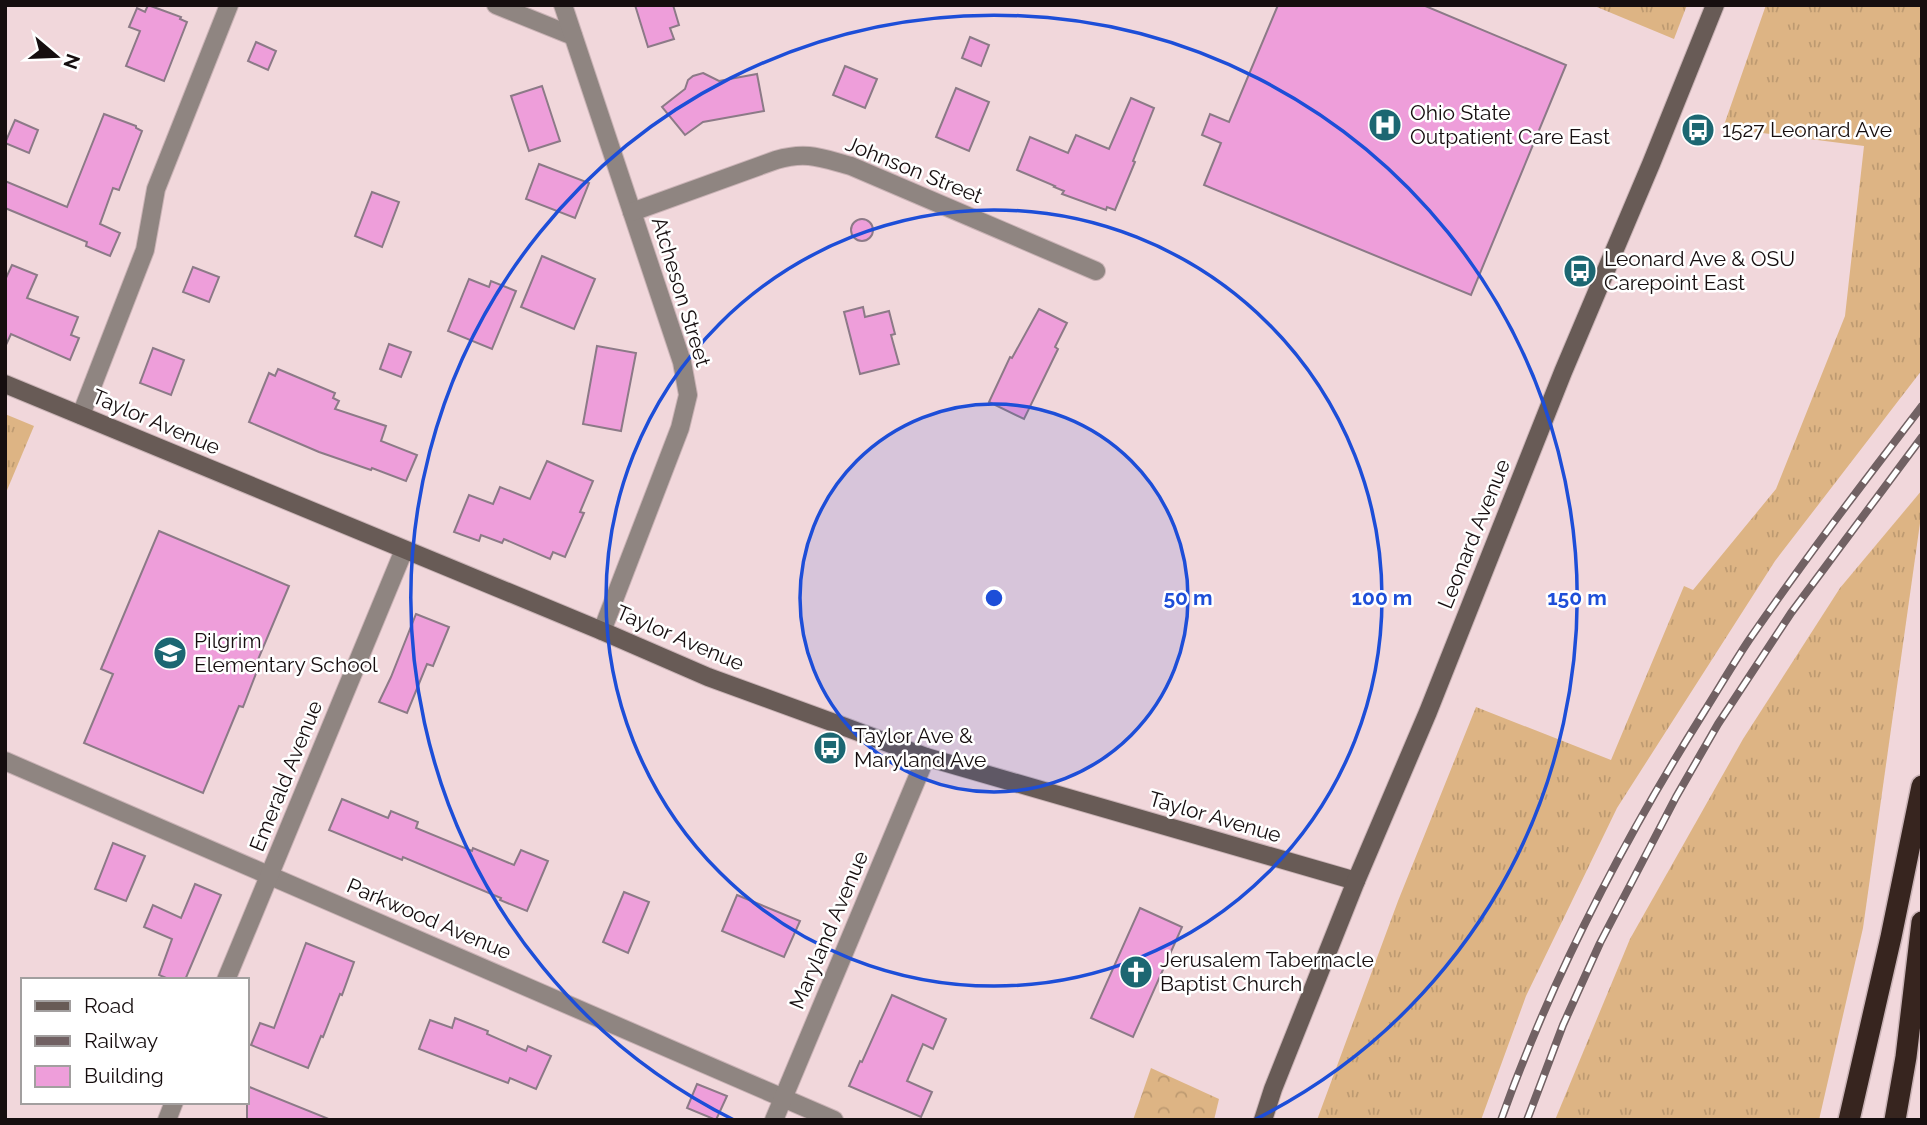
<svg xmlns="http://www.w3.org/2000/svg" width="1927" height="1125" font-family="Raleway,sans-serif">
<style>
.grass{fill:url(#grass-tufts)}
.forest{fill:url(#forest-crowns)}
.building{fill:#ee9eda;stroke:#8c7a87;stroke-width:2}
.lines{fill:none;stroke-linecap:round;stroke-linejoin:round}
.street-casing{stroke:#cab3b6;stroke-width:20}
.secondary-casing{stroke:#cab3b6;stroke-width:20}
.highway-casing{stroke:#cab3b6;stroke-width:24}
.street{stroke:#8f8581;stroke-width:18}
.secondary{stroke:#685b56;stroke-width:18}
.highway{stroke:#37251f;stroke-width:21}
.rail-casing{stroke:#716163;stroke-width:8}
.rail{stroke:#fff;stroke-width:5;stroke-dasharray:16;stroke-linecap:butt}
.ring{fill:none;stroke:#1d4ed8;stroke-width:3.5}
.labels{text-anchor:middle;stroke-width:5;stroke-linejoin:round;paint-order:stroke}
.poi-label{font-size:21px;fill:#160e0f;stroke:#fff;text-anchor:start}
.street-label{font-size:21px;fill:#160e0f;stroke:#fff}
.centre{fill:#1d4ed8;stroke:#fff;stroke-width:3.5}
.ring-label{font-size:21px;text-anchor:middle;font-weight:bold;fill:#1d4ed8;stroke:#fff;stroke-width:5;stroke-linejoin:round;paint-order:stroke}
</style>
<defs>
<pattern id="grass-tufts" width="24" height="20" patternUnits="userSpaceOnUse" patternTransform="scale(1.75)"><rect width="24" height="20" fill="#ddb484"/><path d="M3 7l-1-3M5 7V3M7 7l1-3M15 17l-1-3M17 17v-4M19 17l1-3" fill="none" stroke="#bd9a71"/></pattern>
<pattern id="forest-crowns" width="20" height="18" patternUnits="userSpaceOnUse" patternTransform="scale(1.75)"><rect width="20" height="18" fill="#ddb484"/><path d="M2 6a3 3 0 1 1 6 0M12 15a3 3 0 1 1 6 0" fill="none" stroke="#bd9a71"/></pattern>
</defs>
<rect width="100%" height="100%" fill="#f1d7db"/>
<!-- grass -->
<g class="grass">
<path d="M1592,5h95l-13,34z"/>
<path d="M1766,5h156v365l-147,191 -158,247 -91,188 -45,124h-164l81,-219 78,-194 135,53 73,-174 9,4 83,-101 69,-173 19,-170 -141,-18z"/>
<path d="M5,414l29,12 -29,69z"/>
<path d="M1922,490v19l-59,419 -44,192h-264l75,-181 113,-200 97,-151z"/>
</g>
<!-- forest -->
<path class="forest" d="M1151,1068l68,31 -5,21h-81z"/>
<!-- building -->
<g class="building">
<path d="M148,5l33,12 -1,2 7,3 -23,59 -38,-15 14,-35 -11,-4 8,-19 8,4z"/>
<path d="M635,5h38l6,20 -9,3 4,11 -26,8z"/>
<path d="M1278,5h145l143,60 -95,230 -267,-110 17,-42 -19,-8 8,-21 19,8z"/>
<path d="M970,37l19,8 -8,21 -19,-8z"/>
<path d="M256,42l20,9 -8,19 -20,-9z"/>
<path d="M845,66l32,13 -12,29 -32,-13z"/>
<path d="M703,73l16,8 38,-7 7,37 -61,11 -18,13 -23,-28 23,-18 3,-9 5,-4z"/>
<path d="M542,86l18,55 -31,10 -18,-55z"/>
<path d="M956,88l33,14 -20,49 -33,-14z"/>
<path d="M1131,98l23,10 -21,53 2,1 -20,48 -8,-3 -1,3 -44,-16 2,-3 -10,-4 1,-1 -38,-16 13,-33 38,16 8,-18 33,14z"/>
<path d="M104,114l32,12v2l6,3 -23,59 -6,-2 -13,36 20,9 -10,23 -24,-10 1,-4 -82,-34v-27l62,26z"/>
<path d="M15,120l23,10 -9,23 -24,-10z"/>
<path d="M539,164l50,19 -14,35 -49,-19z"/>
<path d="M372,192l27,10 -17,45 -27,-11z"/>
<circle cx="862" cy="230" r="11"/>
<path d="M542,256l53,23 -21,50 -53,-22z"/>
<path d="M12,265l25,10 -10,23 51,19 -7,18 8,3 -9,22 -59,-26 -6,13v-67z"/>
<path d="M193,267l26,10 -10,25 -26,-10z"/>
<path d="M469,279l20,8 2,-6 25,10 -24,58 -44,-18z"/>
<path d="M863,307l2,10 24,-6 6,23 -4,1 8,29 -39,10 -16,-62z"/>
<path d="M1039,309l28,14 -12,24 3,2 -34,70 -35,-17 21,-45 2,1z"/>
<path d="M389,344l22,8 -10,25 -21,-8z"/>
<path d="M597,346l39,7 -15,78 -38,-7z"/>
<path d="M153,348l31,12 -13,35 -31,-12z"/>
<path d="M278,369l57,24 -2,5 6,3 -4,8 51,17 -5,15 36,14 -11,26 -34,-13 -1,2 -52,-18 -70,-30 20,-49 6,3z"/>
<path d="M547,461l46,20 -13,31 4,1 -19,44 -12,-5 -3,7 -46,-20 -2,4 -21,-8 -2,6 -25,-9 15,-37 24,9 7,-17 30,12z"/>
<path d="M159,531l130,55 -35,83 3,2 -14,36 -4,-1 -36,87 -119,-50 29,-69 -12,-5z"/>
<path d="M416,614l33,13 -16,39 -6,-2 -20,49 -28,-11 12,-25z"/>
<path d="M342,799l46,19 3,-7 27,11 -2,6 56,23 1,-3 41,17 7,-15 27,11 -21,50 -27,-11 1,-2 -98,-41 -1,3 -73,-30z"/>
<path d="M113,843l32,13 -19,45 -31,-12z"/>
<path d="M195,884l26,11 -36,85h-14l-12,-5 13,-36 -28,-12 9,-22 28,13z"/>
<path d="M624,892l25,10 -21,51 -25,-11z"/>
<path d="M737,895l63,26 -16,36 -62,-26z"/>
<path d="M1140,908l42,19 -49,110 -42,-19z"/>
<path d="M306,943l48,19 -12,33 -2,-1 -17,43 -2,-1 -13,32 -57,-23 9,-22 14,5z"/>
<path d="M892,995l54,24 -13,30 -10,-5 -16,37 25,11 -11,25 -72,-31 11,-25 2,1z"/>
<path d="M455,1018l33,13 -1,3 39,17 2,-5 23,10 -15,33 -26,-11 -2,5 -89,-34 11,-29 22,8z"/>
<path d="M697,1084l30,12 -11,24 -29,-12z"/>
<path d="M247,1086l82,33 -1,1h-81z"/>
</g>
<g class="lines">
<defs>
<g id="street">
<path d="M496,5l77,31"/>
<path d="M563,5l119,357 6,33 -8,33 -78,203"/>
<path d="M632,212l144,-52c31,-9 45,-2 75,6l245,105"/>
<path d="M81,415l64,-165 11,-61 73,-184"/>
<path d="M5,761l829,359"/>
<path d="M226,980l178,-430"/>
<path d="M167,1120l7,-18"/>
<path d="M774,1120l152,-363"/>
</g>
<g id="secondary">
<path d="M5,384l597,247 106,46 129,47 89,33 430,124"/>
<path d="M1263,1120l10,-31 83,-208 72,-169 135,-340 88,-208 64,-159"/>
</g>
<g id="highway">
<path d="M1849,1120l42,-183 31,-151"/>
<path d="M1895,1120l11,-63 16,-135"/>
</g>
</defs>
<!-- street casing -->
<use href="#street" class="street-casing"/>
<!-- secondary casing -->
<use href="#secondary" class="secondary-casing"/>
<!-- highway casing -->
<use href="#highway" class="highway-casing"/>
<!-- street -->
<use href="#street" class="street"/>
<!-- secondary -->
<use href="#secondary" class="secondary"/>
<!-- highway -->
<use href="#highway" class="highway"/>
<defs>
<g id="rail">
<path d="M1501,1120c51,-143 122,-279 203,-408 15,-24 29,-48 45,-72 55,-80 114,-157 173,-234"/>
<path d="M1527,1120l36,-95 37,-82 76,-146 42,-73 73,-111 131,-176"/>
</g>
</defs>
<!-- rail casing -->
<use href="#rail" class="rail-casing"/>
<!-- rail -->
<use href="#rail" class="rail"/>
</g>
<!-- distance rings -->
<circle cx="994" cy="598" r="194" fill="#1d4ed8" fill-opacity=".12"/>
<g class="ring">
<circle cx="994" cy="598" r="194"/>
<circle cx="994" cy="598" r="388"/>
<path d="M734 1120A583 583 0 1 1 1254 1120"/>
</g>
<!-- icons -->
<defs>
<symbol id="hospital-disc" viewBox="-11 -11 22 22"><circle r="9.5" fill="#1c6772" stroke="#fff"/><path d="M-5-5h3v3.5h4V-5h3V5h-3V1.5h-4V5h-3Z" fill="#fff"/></symbol>
<symbol id="bus-disc" viewBox="-11 -11 22 22"><circle r="9.5" fill="#1c6772" stroke="#fff"/><path d="M-5-6H5V4H4V6H2V4H-2V6H-4V4H-5ZM-3.5-4V0h7V-4ZM-3.5 1.2v1.5H-2V1.2ZM2 1.2v1.5H3.5V1.2Z" fill="#fff"/></symbol>
<symbol id="school-disc" viewBox="-11 -11 22 22"><circle r="9.5" fill="#1c6772" stroke="#fff"/><path d="M0-5L7-2L0 1L-7-2ZM-4 1L0 2.5L4 1V4Q0 6-4 4Z" fill="#fff"/></symbol>
<symbol id="church-disc" viewBox="-11 -11 22 22"><circle r="9.5" fill="#1c6772" stroke="#fff"/><path d="M-1.2-6h2.4v3.5h3.3v2.4h-3.3V6h-2.4V-.1h-3.3v-2.4h3.3Z" fill="#fff"/></symbol>
</defs>
<g fill-rule="evenodd">
<use href="#hospital-disc" x="1366" y="106" width="38" height="38"/>
<use href="#bus-disc" x="1679" y="111" width="38" height="38"/>
<use href="#bus-disc" x="1561" y="252" width="38" height="38"/>
<use href="#school-disc" x="151" y="634" width="38" height="38"/>
<use href="#bus-disc" x="811" y="729" width="38" height="38"/>
<use href="#church-disc" x="1117" y="953" width="38" height="38"/>
</g>
<g class="labels">
<!-- poi labels -->
<g class="poi-label">
<text x="1410" y="120">Ohio State<tspan x="1410" dy="24">Outpatient Care East</tspan></text>
<text x="1722" y="137">1527 Leonard Ave</text>
<text x="1604" y="266">Leonard Ave &amp; OSU<tspan x="1604" dy="24">Carepoint East</tspan></text>
<text x="194" y="648">Pilgrim<tspan x="194" dy="24">Elementary School</tspan></text>
<text x="854" y="743">Taylor Ave &amp;<tspan x="854" dy="24">Maryland Ave</tspan></text>
<text x="1160" y="967">Jerusalem Tabernacle<tspan x="1160" dy="24">Baptist Church</tspan></text>
</g>
<!-- street labels -->
<g class="street-label">
<text transform="translate(914 170) rotate(22)" y="7">Johnson Street</text>
<text transform="translate(681 292) rotate(73)" y="7">Atcheson Street</text>
<text transform="translate(156 422) rotate(23)" y="7">Taylor Avenue</text>
<text transform="translate(1474 534) rotate(-68)" y="7">Leonard Avenue</text>
<text transform="translate(680 638) rotate(23)" y="7">Taylor Avenue</text>
<text transform="translate(286 776) rotate(-68)" y="7">Emerald Avenue</text>
<text transform="translate(1215 817) rotate(16)" y="7">Taylor Avenue</text>
<text transform="translate(429 919) rotate(23)" y="7">Parkwood Avenue</text>
<text transform="translate(829 930) rotate(-67)" y="7">Maryland Avenue</text>
</g>
</g>
<circle cx="994" cy="598" r="10" class="centre"/>
<g class="ring-label">
<text x="1188" y="605">50 m</text>
<text x="1382" y="605">100 m</text>
<text x="1577" y="605">150 m</text>
</g>
<!-- border -->
<rect width="1927" height="1125" fill="none" stroke="#160e0f" stroke-width="14"/>
<!-- legend -->
<rect x="21" y="978" width="228" height="126" fill="#ffffff" stroke="#a29f9f" stroke-width="2"/>
<rect x="35" y="1001" width="35" height="10" fill="#685b56" stroke="#a29f9f" stroke-width="2"/>
<text x="84" y="1013" font-size="21" fill="#160e0f">Road</text>
<rect x="35" y="1036" width="35" height="10" fill="#716163" stroke="#a29f9f" stroke-width="2"/>
<text x="84" y="1048" font-size="21" fill="#160e0f">Railway</text>
<rect x="35" y="1066" width="35" height="21" fill="#ee9eda" stroke="#a29f9f" stroke-width="2"/>
<text x="84" y="1083" font-size="21" fill="#160e0f">Building</text>
<!-- north arrow -->
<g transform="translate(56 56) rotate(109)" stroke="#ffffff" stroke-width="5" paint-order="stroke">
<path d="M0-5L12 26L0 18L-12 26Z" fill="#160e0f"/>
<text y="-10" font-size="19" font-weight="bold" text-anchor="middle" fill="#160e0f">N</text>
</g>
</svg>
